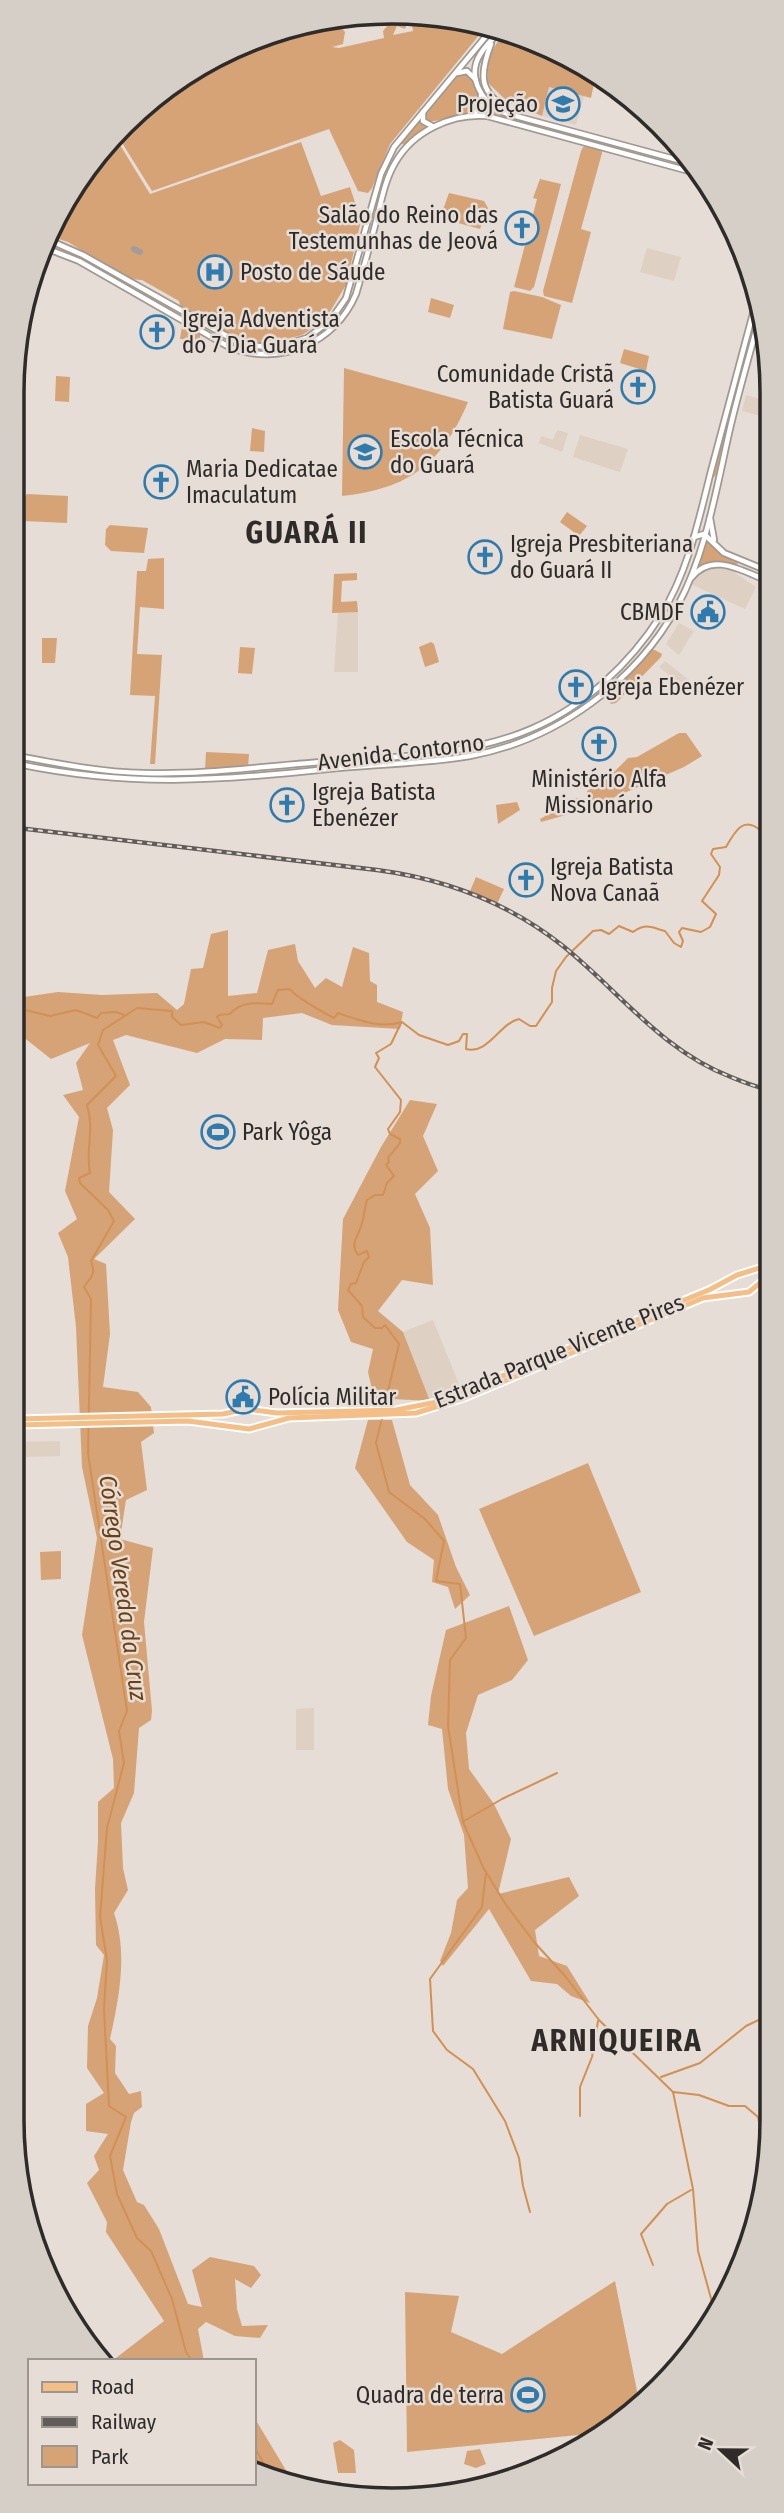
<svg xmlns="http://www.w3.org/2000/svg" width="784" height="2513" font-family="'Fira Sans Condensed',sans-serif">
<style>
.built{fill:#dfd0c4}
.green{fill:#d6a377}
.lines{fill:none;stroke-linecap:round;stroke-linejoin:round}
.stream{stroke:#d39053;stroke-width:2}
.taxiway{stroke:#a39c98;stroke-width:6}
.secondary-casing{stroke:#a09992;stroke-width:8}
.primary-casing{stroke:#fff;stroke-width:9}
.secondary{stroke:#fff;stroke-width:4.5}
.primary{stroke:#f5be87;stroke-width:5}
.rail-casing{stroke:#615c59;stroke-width:4.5}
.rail{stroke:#e5ddd6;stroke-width:2;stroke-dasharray:5;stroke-linecap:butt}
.labels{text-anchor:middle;stroke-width:5;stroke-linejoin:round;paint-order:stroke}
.poi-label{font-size:23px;fill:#2e2b29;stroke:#e5ddd6;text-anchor:start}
.street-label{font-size:23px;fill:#2e2b29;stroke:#e5ddd6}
.water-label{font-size:24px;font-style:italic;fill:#6d4011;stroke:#e5ddd6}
.district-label{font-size:30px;font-weight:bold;letter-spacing:2px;fill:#2e2b29;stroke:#e5ddd6}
.rim{fill:none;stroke:#2e2b29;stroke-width:3.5}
</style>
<rect width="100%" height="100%" fill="#e5ddd6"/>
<!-- built -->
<g class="built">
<path d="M549,87l35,9 -8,29 -34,-9z"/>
<path d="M647,248l34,9 -7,24 -34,-9z"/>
<path d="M160,325l16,1 -1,12 -15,-1z"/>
<path d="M746,395l22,6v17l-26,-7z"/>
<path d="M557,430l11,3 -6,19 -23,-9 2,-7 12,4z"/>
<path d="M580,435l48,14 -8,23 -47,-15z"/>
<path d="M715,565l10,1 31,21 -11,22 -54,-25 8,-10z"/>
<path d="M338,612h20v60h-24z"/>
<path d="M679,623l15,8 -15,24 -13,-11z"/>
<path d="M665,661l24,19 -7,6 -23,-19z"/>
<path d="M433,1320l28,69 -31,12 -27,-69z"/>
<path d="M60,1441v15l-35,1v-5h-10v-10z"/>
<path d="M314,1708v42h-18v-41z"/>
</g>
<!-- green -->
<g class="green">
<path d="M318,19h16l11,13 -2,12 -11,3 7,1 45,-10 -1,-7 9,-11 16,1 -3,8 -8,-3 -4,9 20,-4 -2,-11h55l19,7v3l-5,4 -90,110 -18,44 -4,5 -10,-2 -29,-62 -177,62 -33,-53 62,-62 71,-29 22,-3 -10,-2z"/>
<path d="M503,33l79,30 14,11 -5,24 -42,-11 -7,29 -34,-14 -21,-20 2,-26z"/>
<path d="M461,72l11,5 7,21 -1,9c-6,6 -46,17 -53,14v-8z"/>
<path d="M483,101l15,12 21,6 -1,3 -29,-8h-12z"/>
<path d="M421,117l2,6 5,4 -23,18 -3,-1 -1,-2z"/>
<path d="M117,140l33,54 151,-52 20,54 29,-9 11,34 -15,64 -21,35 -23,15 -34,9 -22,-3 -22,-8 -43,-23 -2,-9 -37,-21 -14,-1 -60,-37 -15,-5 23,-56z"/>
<path d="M586,146l16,4v3l-21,76 10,3 -19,71 -28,-7 -1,-5 38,-140 2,-4z"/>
<path d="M540,179l21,5 -27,103 -4,4 -16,-4 23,-88 -4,-1z"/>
<path d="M449,193l35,8 4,7 -8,21 -40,-11z"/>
<path d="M514,291l28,6 19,8 -9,34 -49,-10 7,-37z"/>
<path d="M431,298l23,7 -4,13 -22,-6z"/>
<path d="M184,325l16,8v7l-20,-1 2,-13z"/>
<path d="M624,349l25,7 -3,15 -26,-8z"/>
<path d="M344,368l124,34c-26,62 -60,87 -126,94z"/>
<path d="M56,376l14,1 -1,25 -14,-1z"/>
<path d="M727,418h3l-14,57 -3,3z"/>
<path d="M252,428l13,3 -1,21 -14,-1z"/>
<path d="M27,494l41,2 -1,27 -44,-2 1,-24z"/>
<path d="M567,512l20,14 -8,10 -19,-14z"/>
<path d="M110,525l38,3 -4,25 -33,-2 -6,-6 1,-16z"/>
<path d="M705,536l17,19 17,6 -3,5c-17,-7 -26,-7 -41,4z"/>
<path d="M164,558v51l-24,-2 -3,47 25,1 -7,109h-5l5,-68 -25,-1 7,-124h9l2,-12z"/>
<path d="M357,573v7l-15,1 -1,21 16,-1 1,11 -26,1 2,-39z"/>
<path d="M42,638h15l-2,25h-13z"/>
<path d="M431,642l3,2 5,18 -14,5 -6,-20z"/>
<path d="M240,647l15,1 -3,26 -14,-1z"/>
<path d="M649,650h6l7,4 -1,3 -45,46 -5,1 -6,-10z"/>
<path d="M679,733h7l16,23 -18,11 -92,40 -5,-16 18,-10 23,-23 9,-1z"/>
<path d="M206,752l43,2 -1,13 -43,3z"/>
<path d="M577,798l10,11 -46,13 -1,-3z"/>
<path d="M517,802l3,8 -22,14 -2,-19z"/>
<path d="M476,877l28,12 -7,15 -27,-13z"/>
<path d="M228,930v66l29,-3 11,-43 27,-6 3,17 17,27 11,-10 16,9 11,-40 16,6 1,28 7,4v17l26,10 -3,17 -68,-4 -30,-12 -39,5 -1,22 -37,-1 -28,14 -71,-18 -13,5 17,45 -23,23 6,22 -4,62 26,27 -41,40 12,5 4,70 -7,53 35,5 13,15 3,26 -13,9 6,48 -21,10 -6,39 33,9 -9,74 8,89 -1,9 -12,8 -5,65 -13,30 2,45 5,22 -14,23c14,41 5,85 -4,126l6,7 -1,27 14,21 12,-3 1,16 -8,6 -3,9 -8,48 14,32 7,3 15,24 29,75 14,3 -10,-37 18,-13 44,9 7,9 -10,13 -16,-9 2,30 5,17 26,-1 -8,13 -25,-2 -29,-14 -8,7 6,32h-92l52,-40 -58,-89 1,-10 -20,-39 12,-13 -5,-14 14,-22 -22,-3v-27l18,-11 -17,-25 1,-42 9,-28 7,-43 -8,-10 -1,-56 3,-47v-40l16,-14 -1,-29 -31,-124 15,-97 -15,-71 -6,-140 -8,-70 -10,-24 19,-14 -12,-28 14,-74 -16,-22 20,-5 -7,-27 14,-20 -39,16 -34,-27v-34l41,-6 44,3 55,-2 20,17 7,-6 7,-35 12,-1 8,-34z"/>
<path d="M410,1100l27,4 -14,32 15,35 -23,23 15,34 3,57 -31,-5 -24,31 25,21 27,69 -56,-3 -6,-26 5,-23 -22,-7 -13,-32 5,-91 38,-72z"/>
<path d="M368,1420h24l18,65 28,30 18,52 14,28 -15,14 -7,-22 -16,-5 2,-22 -27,-18 -52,-74z"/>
<path d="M588,1463l53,129 -107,44 -55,-127z"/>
<path d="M61,1551v28l-20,1 -1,-28z"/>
<path d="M509,1606l19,54 -16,20 -34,15 -12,38 3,36 25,35 17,35 -13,55 71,-17 10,19 -44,34 4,26 28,10 23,37 -19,-7 -14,-12 -26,-3 -42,-72 -46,57 -3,-5 11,-28 6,-33 11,-12 -4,-53 -16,-46 -6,-60 -14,-4 3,-29 15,-66z"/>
<path d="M615,2281l24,120 -31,31 -201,20 -2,-160 54,4 -8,36 51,22z"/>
<path d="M254,2417l39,65 -39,-11z"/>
<path d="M340,2440l14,10 2,23h-18l-5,-30z"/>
<path d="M480,2449l6,15 -10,4 -12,-4 3,-13z"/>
<path d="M341,2482l-4,14 -38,-12z"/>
</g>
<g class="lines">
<!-- stream -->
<g class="stream">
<path d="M17,1008l33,8 26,-6 21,8 4,-5 15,-1 8,3"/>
<path d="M384,1408l15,-64 -14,-19 -3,3h-7l-12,-11 -1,-11 -14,-16 3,-6 5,-1 8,-21 5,-5 -2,-6 -9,4c-8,-11 -1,-17 2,-26 4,-9 4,-19 7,-29l8,-5h8l4,-12 7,-7 -8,-11 3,-3 -1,-4 12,-15v-4l-10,-5 -2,-5 12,-17 1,-12 -26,-33 4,-9 -3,-5 15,-9 10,-21"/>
<path d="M382,1419v-1"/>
<path d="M381,1422l-5,21 13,49 36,27 19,22 -8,40 24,3 6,54 -16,22 -2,66 15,96 20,45 23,38 29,38 30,33 34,44 74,72 20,97 5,62 17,62"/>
<path d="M464,1821l38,-22 55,-26"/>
<path d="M486,1872l-4,35 -52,72 3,52 14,19 26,19 32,52 14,37 4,28 7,26"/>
<path d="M661,2077l39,-14 46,-37 19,-9"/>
<path d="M673,2092l26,3 30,11h16l13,11 3,15"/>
<path d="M580,2116v-29l12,-30 6,-36"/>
<path d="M653,2265l-12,-31 26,-30 24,-14"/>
<path d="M192,2361l-6,-9 -14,-53 -21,-48 -14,-13 -20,-44 -7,-38 16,-39 -17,-11 -5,-97 3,-49 -7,-43 7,-89 17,-65 -5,-32 8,-20 -39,-258 3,-154 -7,-12c8,-12 12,-11 7,-26l23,-40 -6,-11 -28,-27 -1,-5 11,-5c-5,-24 5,-42 -3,-68l29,-29 -18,-31 5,-15 34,-22 35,3v6l9,8 23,-3 16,6 2,-3 -5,-8 2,-2 11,-1c11,-13 26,-11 42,-10l6,-14 12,-1c4,7 36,25 44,29l4,-5c21,7 42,16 64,9l17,13 29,10 11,-4 4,-7h4l-1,15c22,6 34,-26 53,-30l11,7h6l16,-24v-14l4,-17 10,-14 27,-26 8,-1 8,4 10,-8 14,6c13,-9 17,-5 32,-1l9,12 7,4 2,-6 -4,-9 3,-4 19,4 9,-5 6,-13 -14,-13 17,-26 1,-8 -9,-13 2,-5 13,-2c9,-16 18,-32 35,-16h6"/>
<path d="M254,2446l16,29"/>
</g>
<!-- taxiway -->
<path class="taxiway" d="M134,249l6,3"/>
<defs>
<g id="secondary">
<path d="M499,32c-6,7 -13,13 -18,21 -16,24 2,53 27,61l181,49"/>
<path d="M491,44c-13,34 -11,48 20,69"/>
<path d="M457,73l10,-2 9,9"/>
<path d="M423,112v9l9,5"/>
<path d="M473,114l8,-6v-13"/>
<path d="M51,241l32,14 158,89 33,4 33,-10 23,-17 16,-23 35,-124 13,-27 98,-118"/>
<path d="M48,249l31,12 150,86c50,20 106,-3 127,-53 8,-27 15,-53 22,-80 4,-17 8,-36 17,-51 18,-32 57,-50 92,-47l209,57"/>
<path d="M710,518l4,22"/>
<path d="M694,537l10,-3 20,19 44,18"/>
<path d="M691,578c21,-27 51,-7 77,3"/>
<path d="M18,756c42,8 83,16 126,17 60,2 119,-7 179,-11 68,-5 146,-6 208,-33 54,-23 99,-65 130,-114 27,-43 38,-96 50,-144 15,-57 30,-113 45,-169"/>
<path d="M18,764c111,23 199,17 310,5 47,-5 96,-5 142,-13 87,-16 166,-74 208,-151 28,-52 38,-115 51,-172 9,-40 21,-79 31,-118"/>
</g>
<g id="primary">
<path d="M15,1419l208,-5 23,-5 31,4 119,-3 46,-9 269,-112 26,-14 29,-9"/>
<path d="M15,1425l173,-4 61,8 40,-11 127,-5 48,-15 239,-100 46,-6 17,-14"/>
</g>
</defs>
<!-- secondary casing -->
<use href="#secondary" class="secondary-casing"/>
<!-- primary casing -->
<use href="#primary" class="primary-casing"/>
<!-- secondary -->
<use href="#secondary" class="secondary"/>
<!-- primary -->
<use href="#primary" class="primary"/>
<defs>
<path id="rail" d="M18,828l359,42c68,9 132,33 186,76 57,46 98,104 168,131 12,5 24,10 36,12"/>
</defs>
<!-- rail casing -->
<use href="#rail" class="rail-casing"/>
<!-- rail -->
<use href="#rail" class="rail"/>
</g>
<!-- icons -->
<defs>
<symbol id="university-ring" viewBox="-11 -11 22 22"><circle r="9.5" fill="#e5ddd6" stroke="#2f7bae" stroke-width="1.5"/><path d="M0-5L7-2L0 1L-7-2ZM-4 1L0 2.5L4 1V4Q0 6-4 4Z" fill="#2f7bae"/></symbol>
<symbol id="church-ring" viewBox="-11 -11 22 22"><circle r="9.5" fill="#e5ddd6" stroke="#2f7bae" stroke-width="1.5"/><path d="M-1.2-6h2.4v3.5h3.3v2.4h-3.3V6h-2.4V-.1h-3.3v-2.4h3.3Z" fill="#2f7bae"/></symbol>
<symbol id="hospital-ring" viewBox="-11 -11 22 22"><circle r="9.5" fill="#e5ddd6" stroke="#2f7bae" stroke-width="1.5"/><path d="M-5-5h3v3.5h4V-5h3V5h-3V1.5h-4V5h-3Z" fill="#2f7bae"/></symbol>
<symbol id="civic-ring" viewBox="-11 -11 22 22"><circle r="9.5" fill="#e5ddd6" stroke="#2f7bae" stroke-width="1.5"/><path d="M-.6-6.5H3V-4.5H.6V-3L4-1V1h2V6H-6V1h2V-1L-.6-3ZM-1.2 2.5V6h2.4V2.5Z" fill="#2f7bae"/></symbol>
<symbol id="stadium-ring" viewBox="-11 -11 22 22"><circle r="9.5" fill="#e5ddd6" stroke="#2f7bae" stroke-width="1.5"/><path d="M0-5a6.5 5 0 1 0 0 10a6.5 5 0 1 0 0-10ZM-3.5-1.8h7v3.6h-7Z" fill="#2f7bae"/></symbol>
</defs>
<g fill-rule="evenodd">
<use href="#university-ring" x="544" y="85" width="38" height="38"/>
<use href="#church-ring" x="503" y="209" width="38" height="38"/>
<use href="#hospital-ring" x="196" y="253" width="38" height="38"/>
<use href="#church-ring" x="138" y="313" width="38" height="38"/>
<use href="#church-ring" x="619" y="368" width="38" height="38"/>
<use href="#university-ring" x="346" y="433" width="38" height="38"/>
<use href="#church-ring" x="142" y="463" width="38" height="38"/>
<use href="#church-ring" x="466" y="538" width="38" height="38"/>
<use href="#civic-ring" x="689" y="593" width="38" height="38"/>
<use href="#church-ring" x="557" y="668" width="38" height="38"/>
<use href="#church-ring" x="580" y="725" width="38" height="38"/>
<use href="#church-ring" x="268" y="786" width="38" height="38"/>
<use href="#church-ring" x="507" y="861" width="38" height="38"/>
<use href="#stadium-ring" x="199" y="1113" width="38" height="38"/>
<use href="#civic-ring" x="224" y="1378" width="38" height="38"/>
<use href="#stadium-ring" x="509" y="2376" width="38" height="38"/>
</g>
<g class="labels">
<!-- poi labels -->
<g class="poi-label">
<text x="538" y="112" text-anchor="end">Projeção</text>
<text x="498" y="223" text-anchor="end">Salão do Reino das<tspan x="498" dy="26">Testemunhas de Jeová</tspan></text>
<text x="240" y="280">Posto de Sáude</text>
<text x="182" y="327">Igreja Adventista<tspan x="182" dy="26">do 7 Dia Guará</tspan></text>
<text x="614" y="382" text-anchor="end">Comunidade Cristã<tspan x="614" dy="26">Batista Guará</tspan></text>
<text x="390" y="447">Escola Técnica<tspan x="390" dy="26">do Guará</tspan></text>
<text x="186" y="477">Maria Dedicatae<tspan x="186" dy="26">Imaculatum</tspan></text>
<text x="510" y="552">Igreja Presbiteriana<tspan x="510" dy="26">do Guará II</tspan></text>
<text x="684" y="620" text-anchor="end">CBMDF</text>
<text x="600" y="695">Igreja Ebenézer</text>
<text x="599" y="787" text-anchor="middle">Ministério Alfa<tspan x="599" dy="26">Missionário</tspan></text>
<text x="312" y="800">Igreja Batista<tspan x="312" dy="26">Ebenézer</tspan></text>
<text x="550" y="875">Igreja Batista<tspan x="550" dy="26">Nova Canaã</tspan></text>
<text x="242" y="1140">Park Yôga</text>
<text x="268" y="1405">Polícia Militar</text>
<text x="504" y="2403" text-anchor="end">Quadra de terra</text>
</g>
<!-- street labels -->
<g class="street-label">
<text transform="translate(401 752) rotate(-7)" y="8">Avenida Contorno</text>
<text transform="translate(559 1351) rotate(-22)" y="8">Estrada Parque Vicente Pires</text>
</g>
<!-- water labels -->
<g class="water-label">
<text transform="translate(123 1588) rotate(82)" y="8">Córrego Vereda da Cruz</text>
</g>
<!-- district labels -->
<g class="district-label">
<text x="307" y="543">GUARÁ II</text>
<text x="617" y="2051">ARNIQUEIRA</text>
</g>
</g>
<!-- crop -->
<path d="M0 0H784V2513H0ZM392 24H392A368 368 0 0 1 760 392V2120A368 368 0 0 1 392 2488H392A368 368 0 0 1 24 2120V392A368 368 0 0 1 392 24Z" fill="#d6cfc8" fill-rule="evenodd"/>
<path class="rim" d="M392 24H392A368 368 0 0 1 760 392V2120A368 368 0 0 1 392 2488H392A368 368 0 0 1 24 2120V392A368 368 0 0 1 392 24Z"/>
<!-- legend -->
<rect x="28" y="2359" width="228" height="126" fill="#e5ddd6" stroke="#9c9691" stroke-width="2"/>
<rect x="42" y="2382" width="35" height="10" fill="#f5be87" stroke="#9c9691" stroke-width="2"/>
<text x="91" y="2394" font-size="21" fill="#2e2b29">Road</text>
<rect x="42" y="2417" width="35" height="10" fill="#615c59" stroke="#9c9691" stroke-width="2"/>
<text x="91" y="2429" font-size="21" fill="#2e2b29">Railway</text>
<rect x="42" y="2446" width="35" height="21" fill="#d6a377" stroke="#9c9691" stroke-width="2"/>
<text x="91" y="2464" font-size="21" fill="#2e2b29">Park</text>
<!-- north arrow -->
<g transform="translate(721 2450) rotate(292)" stroke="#e5ddd6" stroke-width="5" paint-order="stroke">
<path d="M0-5L12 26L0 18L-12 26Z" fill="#2e2b29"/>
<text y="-10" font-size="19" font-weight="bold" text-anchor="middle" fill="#2e2b29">N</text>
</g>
</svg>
